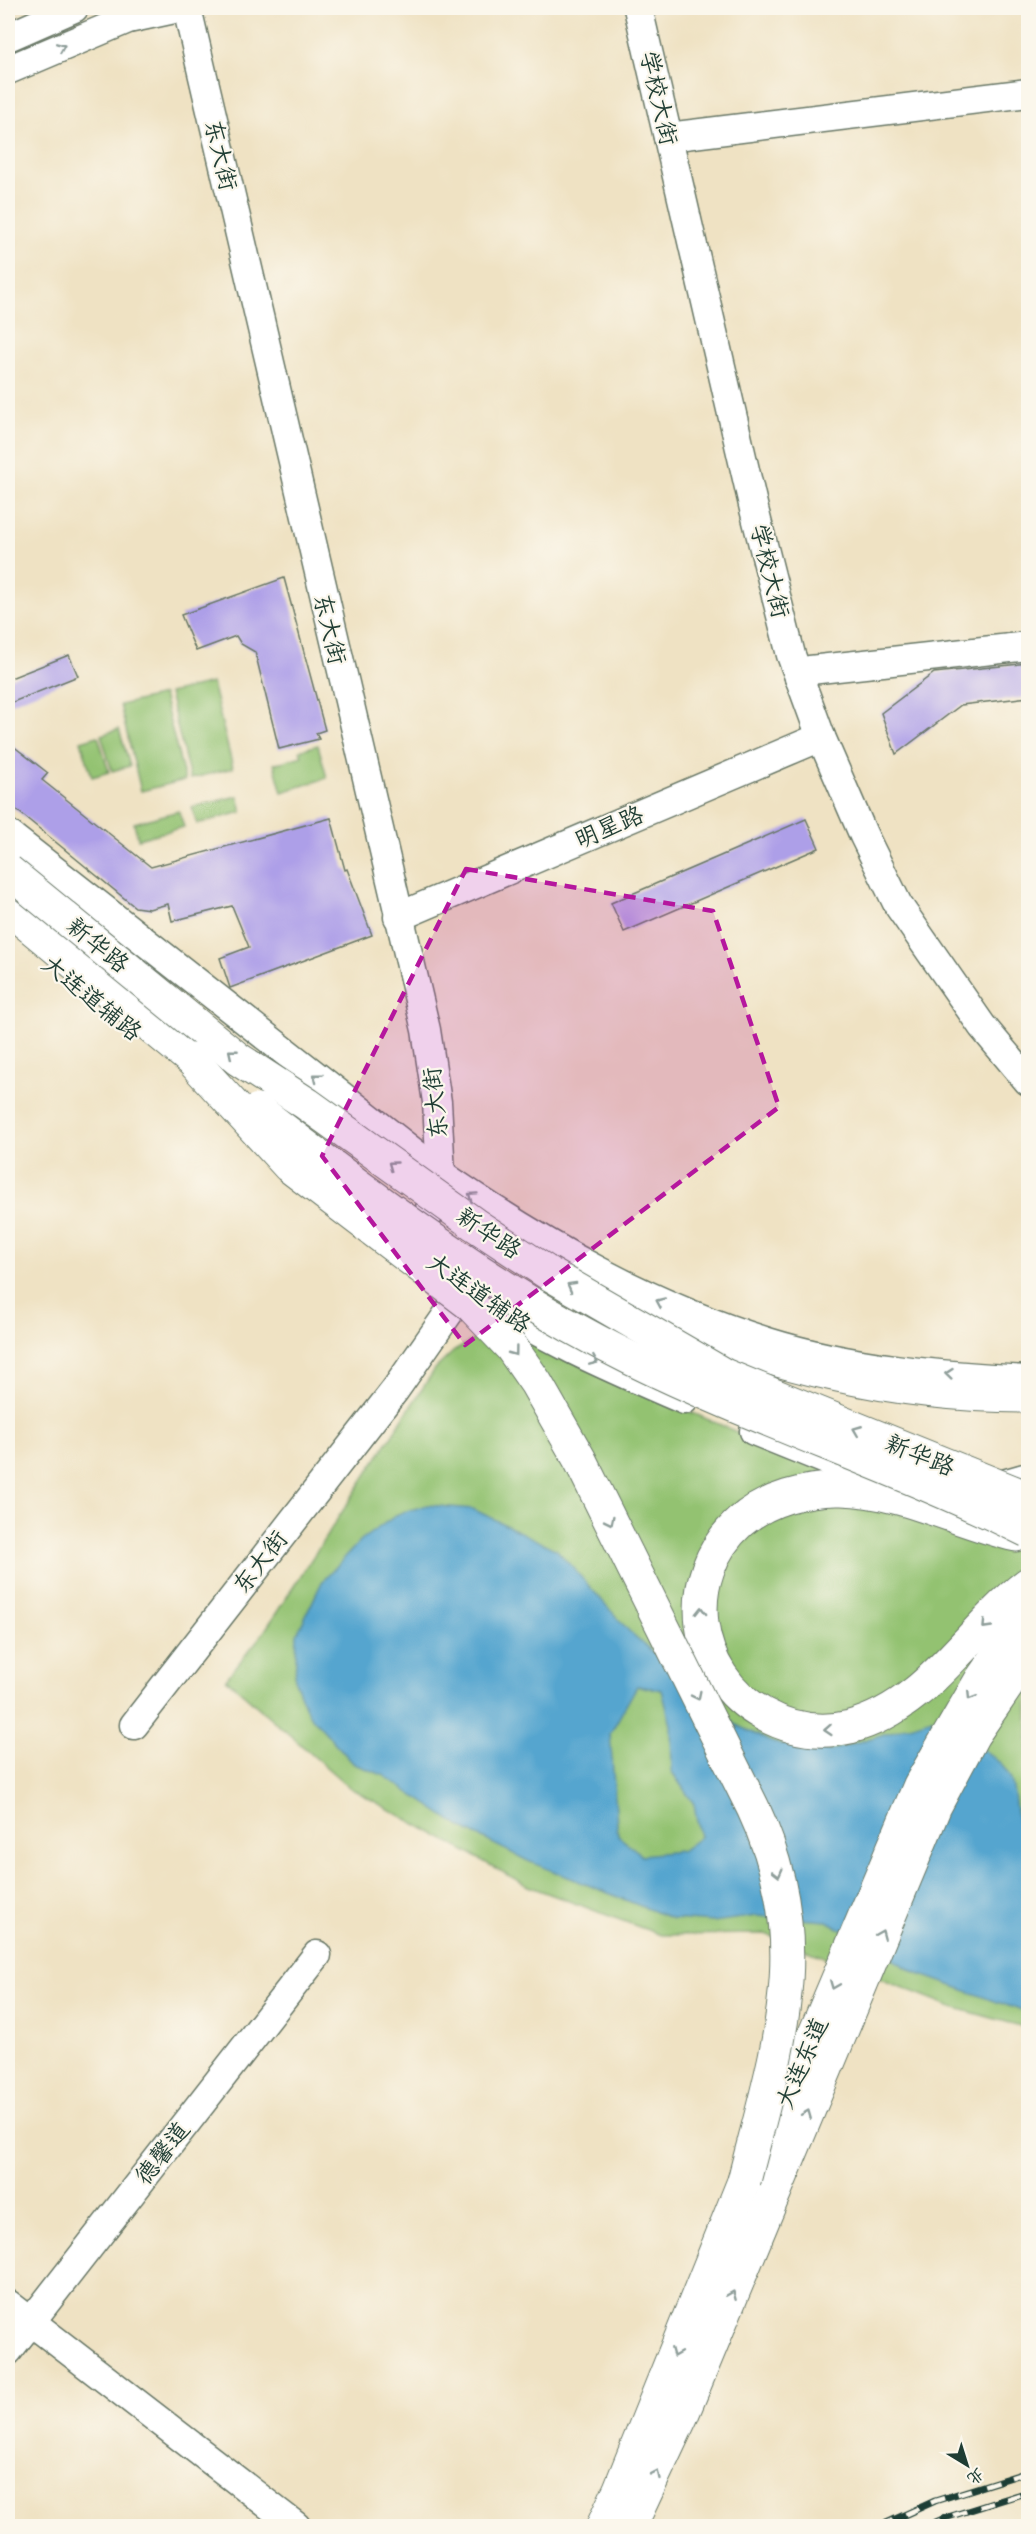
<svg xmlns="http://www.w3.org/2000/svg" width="1036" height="2534" font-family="Mynerve,'LXGW WenKai TC',sans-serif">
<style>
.green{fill:#93c271;stroke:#598052;stroke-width:1.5}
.water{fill:#55a5cf;stroke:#3a7182;stroke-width:1.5;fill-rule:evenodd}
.building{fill:#ad9fe8}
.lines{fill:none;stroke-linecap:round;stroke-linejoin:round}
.minor-casing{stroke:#687766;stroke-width:31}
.major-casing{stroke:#687766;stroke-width:35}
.minor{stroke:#fff;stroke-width:28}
.major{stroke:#fff;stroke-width:33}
.rail-casing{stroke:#1f3d34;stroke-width:7}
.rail{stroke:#fbf7ec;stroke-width:4.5;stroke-dasharray:14;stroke-linecap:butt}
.major-bridge-casing{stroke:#687766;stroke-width:35;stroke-linecap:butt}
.major-bridge{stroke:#fff;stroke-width:33}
.oneway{stroke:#8f9e9a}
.marked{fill:#b5179e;fill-opacity:0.2;stroke:#b5179e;stroke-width:4.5;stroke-dasharray:12 8;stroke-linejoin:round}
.labels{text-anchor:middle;stroke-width:4.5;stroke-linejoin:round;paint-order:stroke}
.street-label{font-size:24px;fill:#1f3d34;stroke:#fbf7ec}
</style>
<rect width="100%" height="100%" fill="#fbf7ec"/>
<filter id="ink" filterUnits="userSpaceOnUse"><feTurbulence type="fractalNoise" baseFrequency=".0167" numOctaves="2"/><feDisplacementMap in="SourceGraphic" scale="12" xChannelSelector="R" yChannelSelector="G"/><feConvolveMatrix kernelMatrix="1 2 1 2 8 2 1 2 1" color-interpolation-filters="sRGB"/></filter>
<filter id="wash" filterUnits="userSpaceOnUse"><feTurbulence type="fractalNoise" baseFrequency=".008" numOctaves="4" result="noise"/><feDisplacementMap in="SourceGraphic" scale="24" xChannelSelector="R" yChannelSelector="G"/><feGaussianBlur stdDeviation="1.35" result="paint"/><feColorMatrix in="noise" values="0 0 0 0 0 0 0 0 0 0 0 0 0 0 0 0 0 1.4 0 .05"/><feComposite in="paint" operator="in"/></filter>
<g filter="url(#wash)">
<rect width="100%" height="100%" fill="#efe2c3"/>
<!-- green -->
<g class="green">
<path d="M212,683l21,85 -43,11 -21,-86z"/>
<path d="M163,695l22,85 -44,11 -21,-86z"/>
<path d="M119,729l11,37 -18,5 -11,-36z"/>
<path d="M98,736l11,36 -17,5 -11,-36z"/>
<path d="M318,745l9,33 -45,14 -8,-28 28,-8 -2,-6z"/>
<path d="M238,796l4,16 -45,12 -5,-17z"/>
<path d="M179,811l5,16 -46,12 -4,-16z"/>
<path d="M479,1337l36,2 36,13 477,205v471l-76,-21 -187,-73 -104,1 -133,-49 -178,-98 -124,-109 38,-47 171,-263 19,-18z"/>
</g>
<!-- water -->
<path class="water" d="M427,1505l46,4 84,41 72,81 107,94 38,18 56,8 102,-32c22,14 71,36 79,61 7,22 2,49 17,67v166l-112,-40 -89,-52 -71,-5 -43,6 -40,-3 -145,-58 -66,-33 -79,-53 -29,-11 -46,-51 -13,-32 2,-47 25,-52 39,-42 37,-26zM637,1686l25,4 9,35 1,47 22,32 6,33 -19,14 -39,4 -24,-19 -8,-102z"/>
<g id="blocks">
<!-- building -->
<g class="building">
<path d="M284,578l41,152 -9,3 3,6 -40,10 -24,-97 -14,-8 -5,-8 -40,15 -15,-36z"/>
<path d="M69,655l9,21 -70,28v-25z"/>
<path d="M1029,663v34l-68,8 -65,49 -15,-41 53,-40z"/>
<path d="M8,742l40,31 -6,7 109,87 180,-49 14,52 2,-1 25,66 -142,53 -10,-30 29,-11 -17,-41 -60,15 -4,-17 -19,5 -14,-2 -127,-104z"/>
<path d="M806,819l13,29 -195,84 -13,-29z"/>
</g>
</g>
</g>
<g filter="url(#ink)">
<use href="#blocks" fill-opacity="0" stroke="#687766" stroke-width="1.5"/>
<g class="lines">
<defs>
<g id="minor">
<path d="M187,8l239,1022 11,72 4,72 -24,76"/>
<path d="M638,8l116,501 37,146 30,82 43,99 34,69 84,121 46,55"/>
<path d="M8,37l66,-29"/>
<path d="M8,70l120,-51 51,-11"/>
<path d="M668,137l360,-44"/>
<path d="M799,678l11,-8 218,-24"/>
<path d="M8,834l433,340c102,71 208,131 327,168 83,26 174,34 260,38"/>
<path d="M398,917l423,-180"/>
<path d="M467,1289c72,48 138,77 217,111"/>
<path d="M754,1431l99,40"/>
<path d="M986,1489l42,-12"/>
<path d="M134,1725l261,-335 71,-102 36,-70"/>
<path d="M8,2304l288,222"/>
<path d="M8,2351l309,-396"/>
</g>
<g id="major">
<path d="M8,908l184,152"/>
<path d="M639,1317c135,44 244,80 389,79"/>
<path d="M1016,1535c-58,-13 -114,-45 -175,-46 -34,-1 -75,10 -101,33 -61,55 -48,153 23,192 27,15 57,20 87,13 79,-21 117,-97 178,-143"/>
<path d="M603,2526l17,-37 124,-308 33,-58 143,-338 61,-105 47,-67"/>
<path d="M630,2526l52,-111 253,-609 38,-71 55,-80"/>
</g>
</defs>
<!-- minor casing -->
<use href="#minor" class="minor-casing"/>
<!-- major casing -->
<use href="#major" class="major-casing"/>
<!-- minor -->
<use href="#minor" class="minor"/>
<!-- major -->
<use href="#major" class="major"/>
<defs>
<g id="rail">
<path d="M880,2526l55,-25 93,-29"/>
<path d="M927,2526l18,-8 83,-26"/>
</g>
</defs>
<!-- rail casing -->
<use href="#rail" class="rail-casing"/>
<!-- rail -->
<use href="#rail" class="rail"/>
<defs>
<g id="major-bridge">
<path d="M8,871l230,188 69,45 167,120 74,49 176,102 304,123"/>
<path d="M192,1060l97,106 181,138 41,43 25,36 44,77 173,348c63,134 25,239 -9,373"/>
<path d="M258,1110c119,91 237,181 372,248 130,64 269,109 398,173"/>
</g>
</defs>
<!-- major-bridge casing -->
<use href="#major-bridge" class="major-bridge-casing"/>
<!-- major-bridge -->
<use href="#major-bridge" class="major-bridge"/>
</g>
<!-- one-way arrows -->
<defs><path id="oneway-chevron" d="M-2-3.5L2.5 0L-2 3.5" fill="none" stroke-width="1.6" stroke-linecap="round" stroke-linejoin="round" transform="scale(1.5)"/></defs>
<g class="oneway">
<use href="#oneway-chevron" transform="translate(61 47) rotate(-23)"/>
<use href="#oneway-chevron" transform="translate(232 1053) rotate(-141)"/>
<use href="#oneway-chevron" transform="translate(317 1077) rotate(-142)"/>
<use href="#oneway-chevron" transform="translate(392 1165) rotate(-144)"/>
<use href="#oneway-chevron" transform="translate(472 1196) rotate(-145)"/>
<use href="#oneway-chevron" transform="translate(571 1286) rotate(-151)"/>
<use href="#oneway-chevron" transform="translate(660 1302) rotate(-156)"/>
<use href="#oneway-chevron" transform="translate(514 1352) rotate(53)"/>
<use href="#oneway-chevron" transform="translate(594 1361) rotate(23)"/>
<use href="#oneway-chevron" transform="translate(949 1374) rotate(-174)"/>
<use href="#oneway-chevron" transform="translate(857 1430) rotate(-158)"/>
<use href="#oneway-chevron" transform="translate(610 1521) rotate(64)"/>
<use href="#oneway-chevron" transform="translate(701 1611) rotate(-89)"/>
<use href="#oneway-chevron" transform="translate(986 1625) rotate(134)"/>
<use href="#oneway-chevron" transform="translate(697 1696) rotate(64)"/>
<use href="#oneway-chevron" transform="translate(971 1696) rotate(122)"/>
<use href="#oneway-chevron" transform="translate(828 1730) rotate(176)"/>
<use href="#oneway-chevron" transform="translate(778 1873) rotate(76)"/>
<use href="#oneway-chevron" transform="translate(881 1934) rotate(-67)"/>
<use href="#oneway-chevron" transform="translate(834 1985) rotate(112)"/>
<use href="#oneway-chevron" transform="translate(807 2114) rotate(-68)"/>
<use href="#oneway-chevron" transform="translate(732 2295) rotate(-67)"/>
<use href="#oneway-chevron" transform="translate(675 2353) rotate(112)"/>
<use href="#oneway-chevron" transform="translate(656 2474) rotate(-65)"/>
</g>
</g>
<!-- marked area -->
<path class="marked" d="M466,869l247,42 66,196 -314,238 -143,-189z"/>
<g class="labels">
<!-- street labels -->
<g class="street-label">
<text transform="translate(659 98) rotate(77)" y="8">学校大街</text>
<text transform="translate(221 155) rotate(77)" y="8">东大街</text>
<text transform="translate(770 571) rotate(76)" y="8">学校大街</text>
<text transform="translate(330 629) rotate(77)" y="8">东大街</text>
<text transform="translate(609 827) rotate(-23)" y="8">明星路</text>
<text transform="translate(98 945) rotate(39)" y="8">新华路</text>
<text transform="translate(92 998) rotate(39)" y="8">大连道辅路</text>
<text transform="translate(435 1103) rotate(-96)" y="8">东大街</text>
<text transform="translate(489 1233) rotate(34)" y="8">新华路</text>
<text transform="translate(479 1293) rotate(35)" y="8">大连道辅路</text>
<text transform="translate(920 1455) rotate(22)" y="8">新华路</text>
<text transform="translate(260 1562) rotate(-52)" y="8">东大街</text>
<text transform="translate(802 2063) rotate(-67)" y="8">大连东道</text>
<text transform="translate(162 2153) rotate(-52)" y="8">德馨道</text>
</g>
</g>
<!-- margin -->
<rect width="1036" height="2534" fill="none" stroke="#fbf7ec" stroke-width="30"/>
<!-- north arrow -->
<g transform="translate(967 2465) rotate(142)" stroke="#fbf7ec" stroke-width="4.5" paint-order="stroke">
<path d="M0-4.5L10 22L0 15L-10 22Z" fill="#1f3d34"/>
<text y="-9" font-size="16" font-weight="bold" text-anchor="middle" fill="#1f3d34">北</text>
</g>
</svg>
